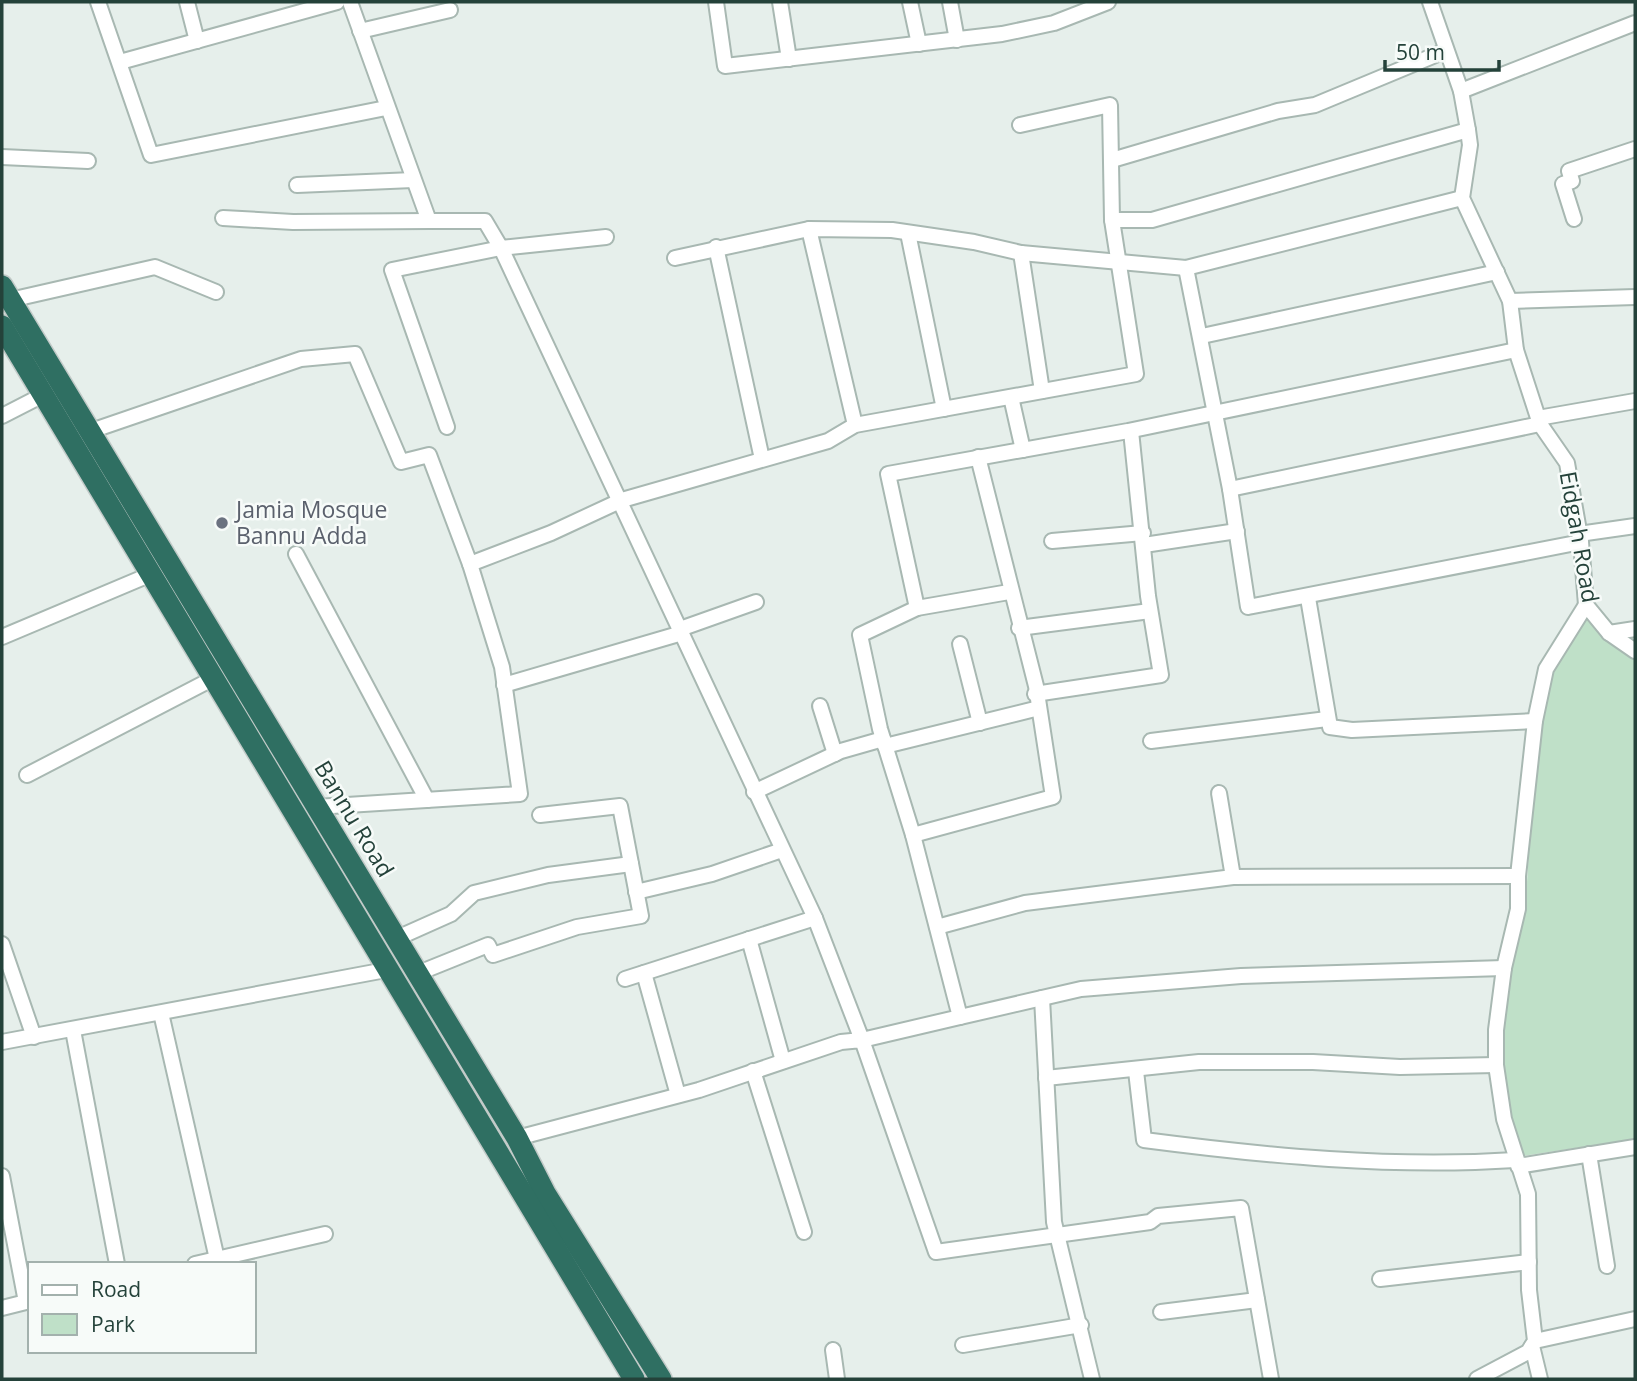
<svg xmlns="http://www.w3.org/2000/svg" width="1637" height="1381" font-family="'Open Sans',sans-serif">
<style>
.green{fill:#bfe0c8}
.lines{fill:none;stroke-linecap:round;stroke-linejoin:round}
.minor-casing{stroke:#a8b8b2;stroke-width:18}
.highway-casing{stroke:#c2cac8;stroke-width:24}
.minor{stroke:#fff;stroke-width:14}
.highway{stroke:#2f6f62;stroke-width:21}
.worship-dot{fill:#6b7280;stroke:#f7fbf9;stroke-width:2.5}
.labels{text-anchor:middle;stroke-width:5;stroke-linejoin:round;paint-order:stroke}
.worship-label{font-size:23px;fill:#5b616d;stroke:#f7fbf9;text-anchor:start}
.street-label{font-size:23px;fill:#24423a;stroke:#f7fbf9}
</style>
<rect width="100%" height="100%" fill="#e6efeb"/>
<!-- green -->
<path class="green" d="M1586,617l49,42v480l-112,17c-31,-70 -18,-147 -6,-220 3,-14 7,-28 9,-42 7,-72 1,-171 33,-237 7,-14 18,-27 27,-40z"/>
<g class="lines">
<defs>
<g id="minor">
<path d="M98,2l53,153 235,-47"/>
<path d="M187,2l10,39"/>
<path d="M350,2l79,219h56l16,27 314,670 47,122 98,-23 -47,-182 -33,-106 -20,-94 57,-27 -29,-134 240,-43 388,-81"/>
<path d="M716,2l9,64 277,-32 52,-11 54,-21"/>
<path d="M780,2l9,57"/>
<path d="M910,2l9,42"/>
<path d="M950,2l7,38"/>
<path d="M1430,2l31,89 7,39 2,15 -8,53 48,103 6,49 24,74 27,39 14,79 5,63 23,28 26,18"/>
<path d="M360,31l90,-21"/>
<path d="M120,62l217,-60"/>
<path d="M1461,91l174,-68"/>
<path d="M2,157l86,4"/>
<path d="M1112,160l166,-49 37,-6 130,-54"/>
<path d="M297,185l116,-5"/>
<path d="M223,218l70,4 136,-1"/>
<path d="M1574,219l-11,-35 9,-3 -3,-10 66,-22"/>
<path d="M1112,220h40l316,-90"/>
<path d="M908,233l36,176"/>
<path d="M716,247l46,212"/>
<path d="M1021,253l21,138"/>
<path d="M675,258l134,-29"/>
<path d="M1186,268l44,221 18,118 333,-65"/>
<path d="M10,300l145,-33 61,25"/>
<path d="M1510,301l125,-4"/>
<path d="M1202,336l295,-64"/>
<path d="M1011,397l12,53"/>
<path d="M2,416l41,-21"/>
<path d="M1538,418l97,-17"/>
<path d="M855,425l-46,-196 83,1 82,12 47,11 165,15 276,-70"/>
<path d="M447,427l-55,-157 109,-22 105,-11"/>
<path d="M88,432l213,-73 54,-5 46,108 28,-7 41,109"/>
<path d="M1230,489l310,-65"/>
<path d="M1579,534l56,-8"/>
<path d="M1052,541l91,-8"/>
<path d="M1144,545l93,-14"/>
<path d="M296,554l131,246"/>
<path d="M1308,598l22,129 22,3 183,-9"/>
<path d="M917,608l92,-16"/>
<path d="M1019,628l131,-17"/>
<path d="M680,629l76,-27"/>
<path d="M1609,633l26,-4"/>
<path d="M2,637l147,-62"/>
<path d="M960,644l20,79"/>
<path d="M504,685l178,-52"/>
<path d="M1035,694l126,-19 -13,-79 -17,-165"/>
<path d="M820,706l15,48"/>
<path d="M1151,741l176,-22"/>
<path d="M885,746l154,-38"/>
<path d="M27,775l187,-97"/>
<path d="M754,792l87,-41 42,-12"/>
<path d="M1219,793l14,84"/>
<path d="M316,807l204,-13 -18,-127 -32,-103 81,-31 71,-33 206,-59 27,-16 281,-51 -24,-154 -2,-115 -90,20"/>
<path d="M913,835l140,-38 -17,-111 -58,-229"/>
<path d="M636,892l76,-18 70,-24"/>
<path d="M937,927l88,-24 208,-26 285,-1"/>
<path d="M395,939l56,-25 23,-21 74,-18 83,-11"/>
<path d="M749,939l34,122"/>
<path d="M2,944l32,93"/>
<path d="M644,973l34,122"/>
<path d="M416,974l72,-29 5,10 84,-28 64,-11 -21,-110 -80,9"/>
<path d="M625,979l190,-61"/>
<path d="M1042,998l12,224 38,157"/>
<path d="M161,1013l56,246"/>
<path d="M960,1017l121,-28 160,-13 263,-8"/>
<path d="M73,1030l44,234"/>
<path d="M2,1042l389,-73"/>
<path d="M753,1071l51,161"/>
<path d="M1136,1071l8,69c123,16 247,28 371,20"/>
<path d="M1046,1078l153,-16h114l87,5 96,-2"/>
<path d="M517,1138l182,-48 142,-48 21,-2 74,212 214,-30 8,-6 83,-8 30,171"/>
<path d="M1589,1154l18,112"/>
<path d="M1518,1166l117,-19"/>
<path d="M2,1176l24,126"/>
<path d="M195,1264l130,-30"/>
<path d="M1380,1279l149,-17"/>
<path d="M2,1308l28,-7"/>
<path d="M1161,1312l96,-12"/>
<path d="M1535,1341l100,-22"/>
<path d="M963,1345l118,-20"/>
<path d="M1532,1346l8,33"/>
<path d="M833,1350l4,29"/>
<path d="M1477,1379l51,-27 7,-11 -6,-51 -1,-96 -24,-75 -8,-54v-35l8,-62 14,-59v-33l17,-155 11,-52 40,-64"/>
</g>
<g id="highway">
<path d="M2,286l515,852 28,55 116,186"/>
<path d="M2,326l632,1053"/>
</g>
</defs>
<!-- minor casing -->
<use href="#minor" class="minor-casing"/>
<!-- highway casing -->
<use href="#highway" class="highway-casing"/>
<!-- minor -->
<use href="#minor" class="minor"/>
<!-- highway -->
<use href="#highway" class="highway"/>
</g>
<!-- markers -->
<circle class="worship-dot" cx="222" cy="523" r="7"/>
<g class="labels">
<!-- worship labels -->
<g class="worship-label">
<text x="236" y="518">Jamia Mosque<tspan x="236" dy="26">Bannu Adda</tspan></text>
</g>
<!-- street labels -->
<g class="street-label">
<text transform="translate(1579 537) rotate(80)" y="8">Eidgah Road</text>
<text transform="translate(354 819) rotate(59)" y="8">Bannu Road</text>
</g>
</g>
<!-- border -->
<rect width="1637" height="1381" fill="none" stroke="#24423a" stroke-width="7"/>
<!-- legend -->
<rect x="28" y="1262" width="228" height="91" fill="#f7fbf9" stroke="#a3b1ad" stroke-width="2"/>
<rect x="42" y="1285" width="35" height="10" fill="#ffffff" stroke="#a3b1ad" stroke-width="2"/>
<text x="91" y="1297" font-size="21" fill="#24423a">Road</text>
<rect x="42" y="1314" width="35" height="21" fill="#bfe0c8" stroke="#a3b1ad" stroke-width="2"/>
<text x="91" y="1332" font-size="21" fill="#24423a">Park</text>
<!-- scale -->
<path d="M1385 60v10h114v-10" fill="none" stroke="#24423a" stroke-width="3.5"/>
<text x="1396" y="60" font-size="21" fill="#24423a" stroke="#f7fbf9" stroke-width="5" paint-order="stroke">50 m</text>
</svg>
